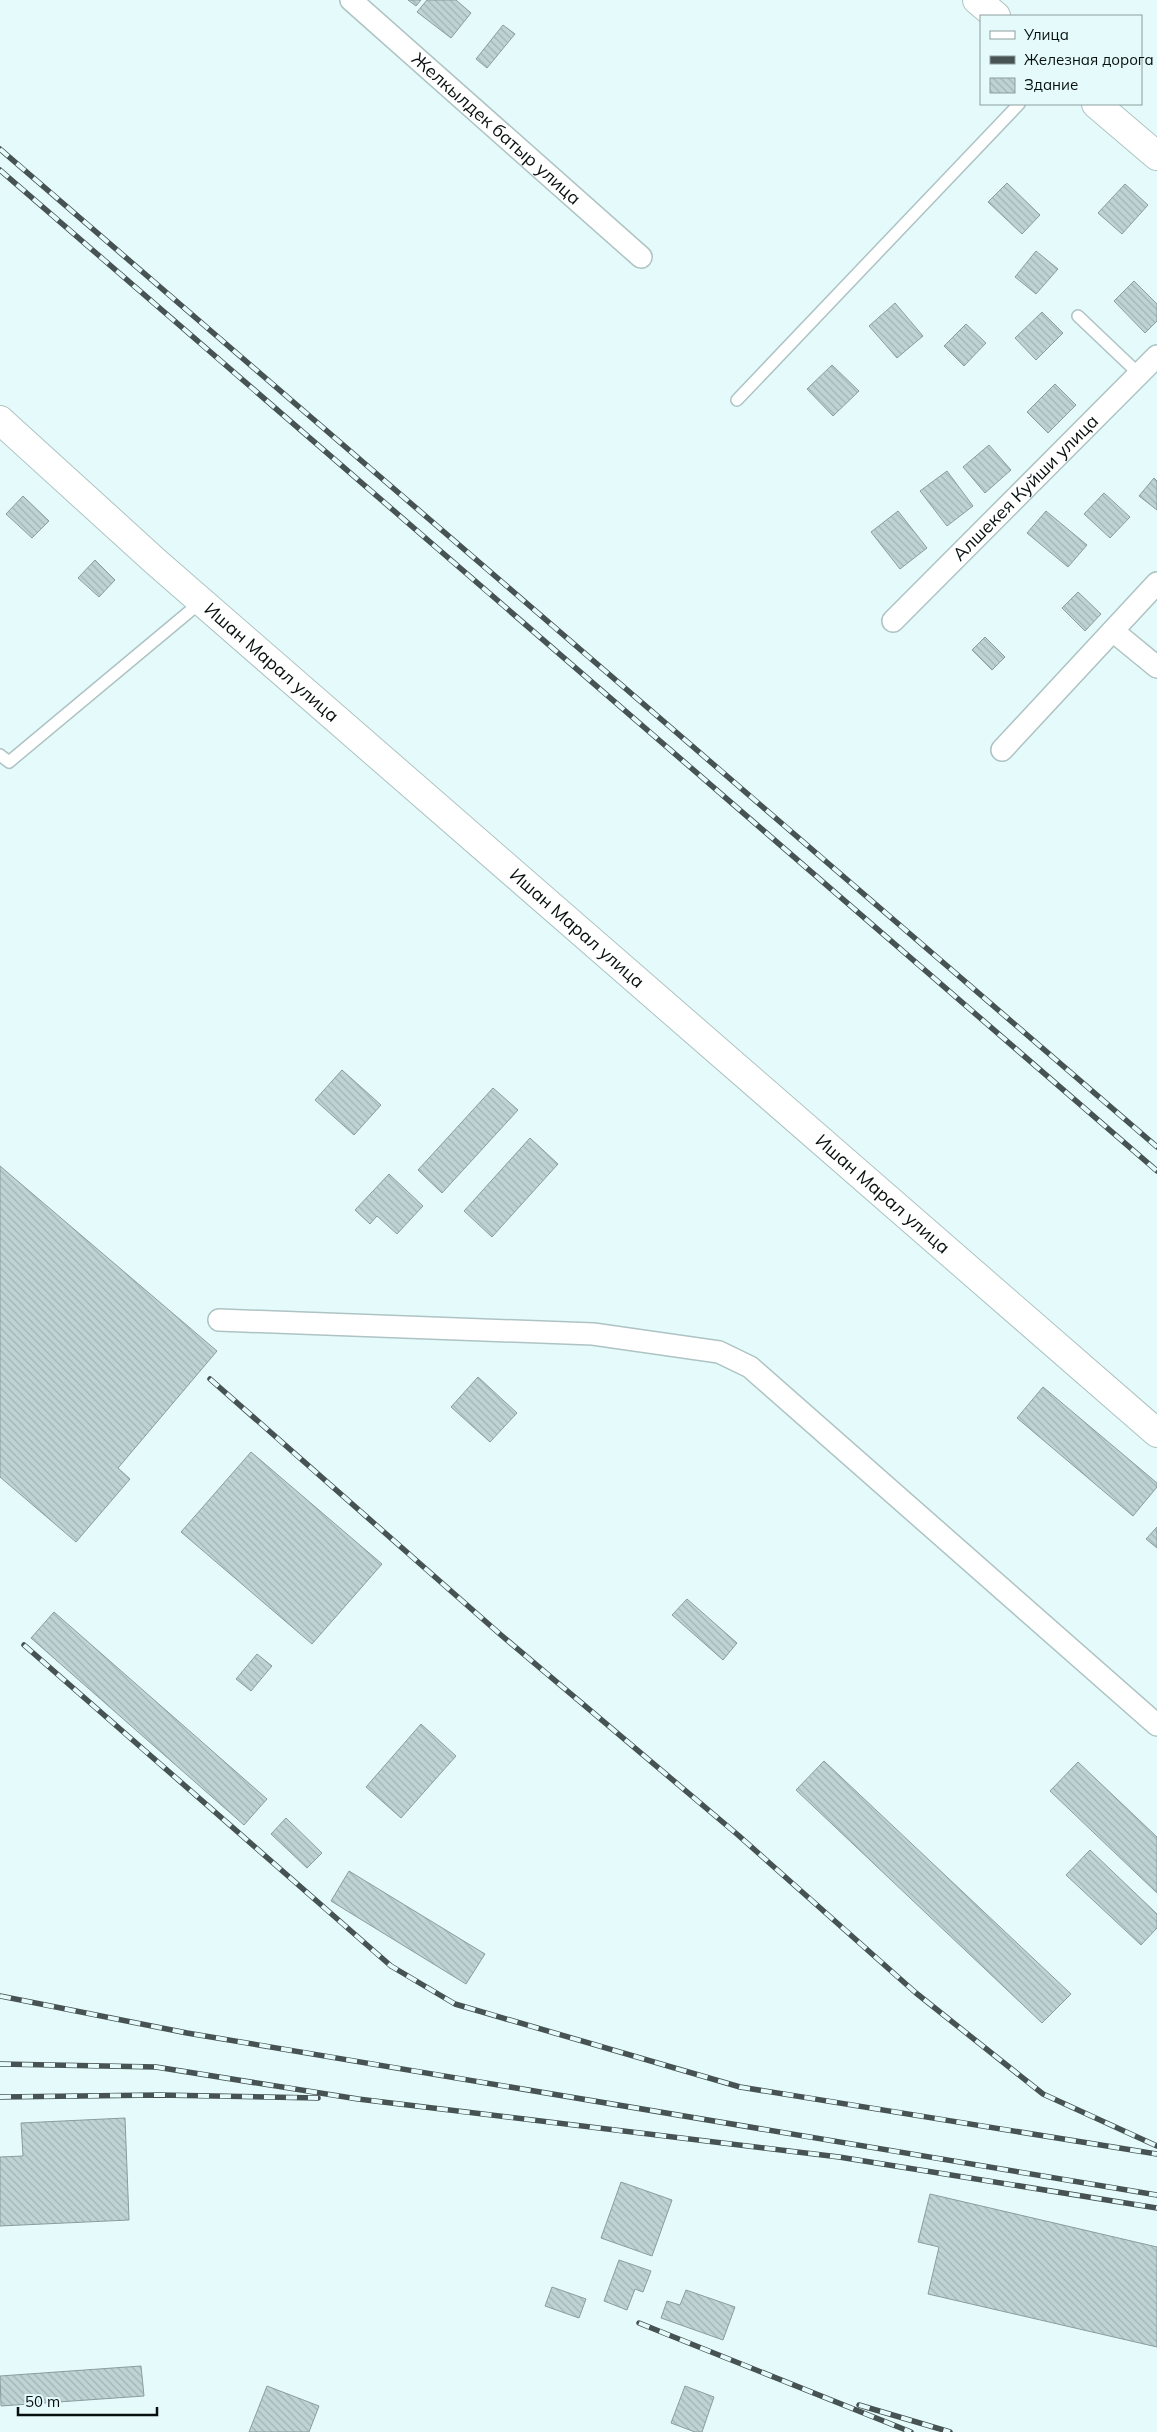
<svg xmlns="http://www.w3.org/2000/svg" width="1157" height="2432" font-family="Mulish,sans-serif">
<style>
.building{fill:url(#building-back-hatch);stroke:#899d9d}
.lines{fill:none;stroke-linecap:round;stroke-linejoin:round}
.service-casing{stroke:#aec3c3;stroke-width:14}
.minor-casing{stroke:#aec3c3;stroke-width:24}
.tertiary-casing{stroke:#aec3c3;stroke-width:30}
.secondary-casing{stroke:#aec3c3;stroke-width:30}
.service{stroke:#fff;stroke-width:11}
.minor{stroke:#fff;stroke-width:21}
.tertiary{stroke:#fff;stroke-width:28}
.secondary{stroke:#fff;stroke-width:28}
.rail-casing{stroke:#475252;stroke-width:5.5}
.rail{stroke:#e5fbfb;stroke-width:4;stroke-dasharray:11;stroke-linecap:butt}
.labels{text-anchor:middle;stroke-width:4;stroke-linejoin:round;paint-order:stroke}
.street-label{font-size:18px;fill:#080f0f;stroke:#e5fbfb}
</style>
<defs>
<pattern id="building-back-hatch" width="6" height="6" patternUnits="userSpaceOnUse" patternTransform="scale(1.25)"><rect width="6" height="6" fill="#bed3d3"/><path d="M-1 5l2 2M0 0l6 6M5-1l2 2" fill="none" stroke="#a2b4b4"/></pattern>
</defs>
<rect width="100%" height="100%" fill="#e5fbfb"/>
<!-- building -->
<g class="building">
<path d="M408,0h13l-5,6z"/>
<path d="M427,0h29l15,13 -20,25 -34,-26z"/>
<path d="M503,25l12,9 -28,34 -11,-9z"/>
<path d="M1007,183l33,32 -18,19 -34,-32z"/>
<path d="M1125,184l23,21 -26,29 -24,-21z"/>
<path d="M1036,251l22,18 -22,25 -21,-17z"/>
<path d="M1134,281l23,23v17l-12,12 -31,-32z"/>
<path d="M895,303l28,33 -26,22 -28,-32z"/>
<path d="M1042,312l21,21 -27,27 -21,-22z"/>
<path d="M966,324l20,19 -22,23 -20,-20z"/>
<path d="M832,365l27,26 -26,25 -26,-27z"/>
<path d="M1055,384l21,21 -28,28 -21,-21z"/>
<path d="M989,445l22,25 -26,23 -22,-26z"/>
<path d="M947,471l26,35 -26,20 -27,-35z"/>
<path d="M1154,478l3,3v29l-18,-14z"/>
<path d="M1104,493l26,24 -20,21 -26,-24z"/>
<path d="M23,496l26,25 -17,17 -26,-24z"/>
<path d="M898,511l29,37 -27,21 -29,-37z"/>
<path d="M1046,511l41,34 -19,22 -41,-34z"/>
<path d="M95,560l20,20 -16,17 -21,-19z"/>
<path d="M1078,592l23,22 -16,17 -23,-23z"/>
<path d="M985,637l20,20 -13,13 -20,-20z"/>
<path d="M342,1070l39,35 -27,30 -39,-35z"/>
<path d="M493,1088l25,22 -76,83 -24,-23z"/>
<path d="M530,1138l28,26 -66,73 -28,-26z"/>
<path d="M0,1166l217,185 -99,117 12,11 -54,63 -76,-65z"/>
<path d="M389,1174l34,32 -26,28 -20,-18 -7,8 -15,-14z"/>
<path d="M478,1377l39,36 -27,29 -39,-35z"/>
<path d="M1043,1387l114,96v4l-24,29 -116,-98z"/>
<path d="M251,1452l131,112 -70,80 -131,-112z"/>
<path d="M1157,1527v21l-11,-9z"/>
<path d="M687,1599l50,44 -14,17 -51,-45z"/>
<path d="M54,1612l213,187 -23,26 -213,-187z"/>
<path d="M257,1654l15,12 -21,25 -15,-12z"/>
<path d="M421,1724l35,32 -55,62 -35,-31z"/>
<path d="M824,1761l247,233 -29,29 -246,-233z"/>
<path d="M1078,1762l79,75v56l-107,-102z"/>
<path d="M286,1818l36,35 -15,15 -36,-34z"/>
<path d="M1090,1850l67,64v14l-16,17 -75,-70z"/>
<path d="M349,1871l136,83 -19,30 -135,-83z"/>
<path d="M125,2118l4,102 -129,6v-69l23,-1 -2,-33z"/>
<path d="M621,2182l51,18 -20,56 -51,-18z"/>
<path d="M930,2194l227,53v100l-229,-53 11,-47 -21,-5z"/>
<path d="M619,2260l32,11 -8,21 -8,-3 -8,21 -23,-9z"/>
<path d="M552,2287l34,12 -7,19 -34,-12z"/>
<path d="M686,2290l49,17 -12,33 -62,-22 6,-17 13,4z"/>
<path d="M141,2366l3,30 -143,10 -1,-30z"/>
<path d="M267,2386l52,20 -10,26h-60z"/>
<path d="M685,2386l29,11 -12,35h-7l-24,-9z"/>
</g>
<g class="lines">
<defs>
<g id="service">
<path d="M1078,316l61,58"/>
<path d="M737,400l282,-296"/>
<path d="M0,755l9,7 193,-161"/>
</g>
<g id="minor">
<path id="s1" d="M351,0l290,257"/>
<path id="s2" d="M893,621l264,-265"/>
<path d="M1113,631l44,36"/>
<path d="M1002,750l155,-167"/>
<path d="M219,1320l374,14 126,18 31,15 407,358"/>
</g>
<g id="tertiary">
<path d="M977,0l19,16"/>
<path d="M1096,104l61,52"/>
</g>
<g id="secondary">
<path id="s3" d="M0,420l156,142 1001,871"/>
</g>
</defs>
<!-- service casing -->
<use href="#service" class="service-casing"/>
<!-- minor casing -->
<use href="#minor" class="minor-casing"/>
<!-- tertiary casing -->
<use href="#tertiary" class="tertiary-casing"/>
<!-- secondary casing -->
<use href="#secondary" class="secondary-casing"/>
<!-- service -->
<use href="#service" class="service"/>
<!-- minor -->
<use href="#minor" class="minor"/>
<!-- tertiary -->
<use href="#tertiary" class="tertiary"/>
<!-- secondary -->
<use href="#secondary" class="secondary"/>
<defs>
<g id="rail">
<path d="M0,149l1157,998"/>
<path d="M0,170l1157,1001"/>
<path d="M210,1379l291,256 237,200 178,158 127,101 114,52"/>
<path d="M24,1645l367,321 64,38 285,83 417,67"/>
<path d="M0,1996l187,37 970,162"/>
<path d="M0,2064l156,3 202,32 481,58 318,51"/>
<path d="M0,2097l159,-2 159,3"/>
<path d="M639,2323l272,109"/>
<path d="M859,2405l91,27"/>
</g>
</defs>
<!-- rail casing -->
<use href="#rail" class="rail-casing"/>
<!-- rail -->
<use href="#rail" class="rail"/>
</g>
<g class="labels">
<!-- street labels -->
<g class="street-label">
<text dy="6" stroke="none"><textPath href="#s1" startOffset="194">Желкылдек батыр улица</textPath></text>
<text dy="6" stroke="none"><textPath href="#s2" startOffset="188">Алшекея Куйши улица</textPath></text>
<text dy="6" stroke="none"><textPath href="#s3" startOffset="364">Ишан Марал улица</textPath></text>
<text dy="6" stroke="none"><textPath href="#s3" startOffset="769">Ишан Марал улица</textPath></text>
<text dy="6" stroke="none"><textPath href="#s3" startOffset="1174">Ишан Марал улица</textPath></text>
</g>
</g>
<!-- legend -->
<rect x="980" y="15" width="162" height="90" fill="#e5fbfb" stroke="#8d9d9d"/>
<rect x="990" y="31" width="25" height="8" fill="#ffffff" stroke="#8d9d9d"/>
<text x="1024" y="40" font-size="15" fill="#080f0f">Улица</text>
<rect x="990" y="56" width="25" height="8" fill="#475252" stroke="#8d9d9d"/>
<text x="1024" y="65" font-size="15" fill="#080f0f">Железная дорога</text>
<rect x="990" y="78" width="25" height="15" fill="url(#building-back-hatch)" stroke="#8d9d9d"/>
<text x="1024" y="90" font-size="15" fill="#080f0f">Здание</text>
<!-- scale -->
<path d="M18 2407v8h139v-8" fill="none" stroke="#080f0f" stroke-width="2.5"/>
<text x="25" y="2407" font-size="15" fill="#080f0f" stroke="#e5fbfb" stroke-width="4" paint-order="stroke">50 m</text>
</svg>
